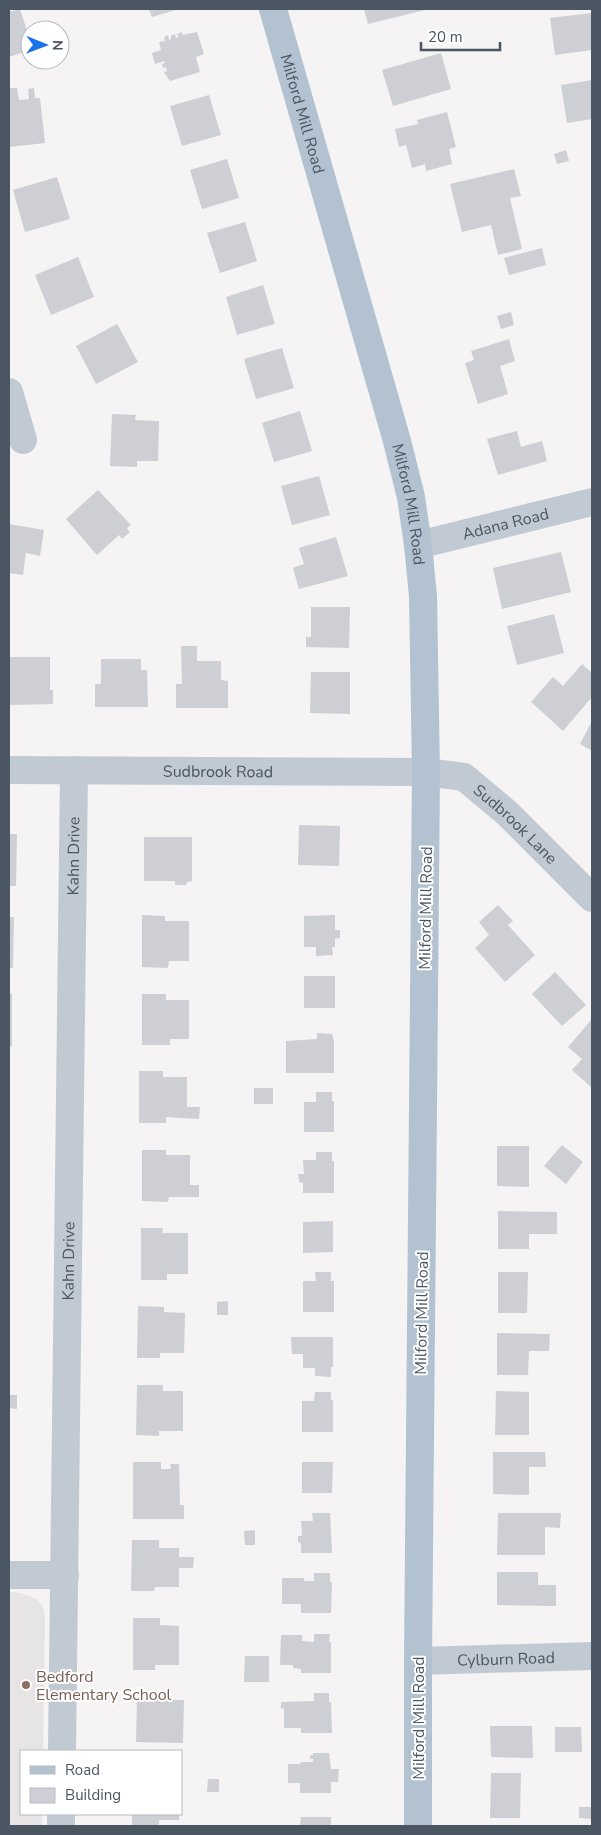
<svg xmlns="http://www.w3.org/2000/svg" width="601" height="1835" font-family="'Nunito Sans',sans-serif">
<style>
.education{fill:#e6e4e5}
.building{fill:#cdcfd5}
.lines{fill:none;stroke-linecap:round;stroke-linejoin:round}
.minor{stroke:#c1cad2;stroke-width:28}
.major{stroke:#b3c2d1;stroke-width:28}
.education-dot{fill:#8d6e63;stroke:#fff;stroke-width:2}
.labels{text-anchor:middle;stroke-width:4;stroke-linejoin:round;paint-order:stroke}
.street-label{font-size:16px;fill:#4a5661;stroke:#fff}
.education-label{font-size:16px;fill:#785e54;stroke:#fff;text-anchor:start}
</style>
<rect width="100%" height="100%" fill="#f5f3f3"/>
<!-- education -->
<path class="education" d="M9,1592l12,1 16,6 6,8 2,12 -2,132h-22v63h21v12h-33z"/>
<!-- building -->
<g class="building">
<path d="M20,9l10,31v10l-21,7v-45z"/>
<path d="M149,9h30l-27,8z"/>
<path d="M364,9h65l-61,15z"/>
<path d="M592,13v37l-37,5 -5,-37z"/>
<path d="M182,32v3l15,-3 7,22 -8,3 4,15 -30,9 -6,-9 3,-1 -1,-4 -3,1 -1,-4 3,-1 -1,-2 -9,3 -3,-11 9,-3 -2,-8 6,-1 -1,-4 4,-2 1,5 2,-1v-3l4,-2 1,4 3,-1 -2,-3z"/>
<path d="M441,53l10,36 -58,17 -11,-36z"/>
<path d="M592,80v39l-25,4 -6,-38z"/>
<path d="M9,88h8l2,12 10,-1 -1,-10 6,-1 1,10h5l5,45 -36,4z"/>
<path d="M209,95l12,40 -39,11 -12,-40z"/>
<path d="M447,112l9,35 -7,2 3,15 -26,7 -1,-7 -13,4 -6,-23 -7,2 -4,-18 23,-5 -1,-4z"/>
<path d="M566,150l3,11 -12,3 -3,-10z"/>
<path d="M227,159l12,39 -37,11 -12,-39z"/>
<path d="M514,169l7,27 -11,2 12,51 -24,6 -7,-30 -29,7 -12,-48z"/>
<path d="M57,177l13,42 -45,13 -12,-42z"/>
<path d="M245,222l12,39 -37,12 -13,-40z"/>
<path d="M542,248l4,17 -37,10 -5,-17z"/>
<path d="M78,257l16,40 -43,18 -16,-40z"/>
<path d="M263,285l12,39 -38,11 -11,-38z"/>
<path d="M511,312l3,13 -13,4 -4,-13z"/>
<path d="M117,324l21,38 -42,22 -20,-38z"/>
<path d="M509,339l6,22 -15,5 8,28 -30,10 -13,-41 9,-3 -3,-9z"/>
<path d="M282,348l12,40 -38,11 -12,-40z"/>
<path d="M300,411l12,40 -38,11 -12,-39z"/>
<path d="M112,414l24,1 -1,5 24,1 -1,40h-21v6l-27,-1z"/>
<path d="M517,431l4,16 21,-6 5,20 -49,14 -11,-36z"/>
<path d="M319,476l11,39 -38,10 -11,-39z"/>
<path d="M98,490l33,35 -4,3 3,4 -8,7 -3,-4 -22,20 -31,-36z"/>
<path d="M9,524l35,6 -4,26 -14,-3 -3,22 -14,-2z"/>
<path d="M336,537l12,39 -49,13 -6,-21 11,-4 -5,-16z"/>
<path d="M561,552l10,40 -69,17 -9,-41z"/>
<path d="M311,607h39l-1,41 -43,-1v-10h5z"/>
<path d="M554,614l10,39 -47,12 -10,-39z"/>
<path d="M181,646h16v15h24v19l7,1v27h-52v-24h6z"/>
<path d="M9,657h41v33h3v14l-44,1z"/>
<path d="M101,659h40v11h6l1,37h-53v-23h6z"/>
<path d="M582,664l10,9v24l-29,34 -32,-29 22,-25 10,9z"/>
<path d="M311,672h39v42l-40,-1z"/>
<path d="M592,721v30l-12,-7z"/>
<path d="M299,825l41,1 -1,40 -41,-1z"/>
<path d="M9,834h8l-1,52h-7z"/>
<path d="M144,837h48v44l-5,1 -1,3h-11v-4h-31z"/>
<path d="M498,905l15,16 -5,4 27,30 -30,27 -30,-34 14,-13 -10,-13z"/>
<path d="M142,915l23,1v5h24v40h-20l-1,7 -26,-1z"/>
<path d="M335,915v15h5v8l-5,1v8h-3l1,8 -17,1v-9h-12v-31z"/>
<path d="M9,917h5l-1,51h-4z"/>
<path d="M555,972l31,33 -24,21 -30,-32z"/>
<rect x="304" y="976" width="31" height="32"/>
<rect x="9" y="994" width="3" height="52"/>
<path d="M142,994h24v6h23v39h-19v6h-28z"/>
<path d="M592,1019v67l-1,1 -19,-17 10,-11 -14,-12z"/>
<path d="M317,1033l15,1 2,7v32h-48v-32l31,-2z"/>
<path d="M139,1071h24v6h24v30h13l-1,12 -33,-2v6h-27z"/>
<rect x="254" y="1088" width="19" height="16"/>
<path d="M316,1092h16v9h2v31h-30v-30h12z"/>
<path d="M562,1145l21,17 -17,22 -22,-18z"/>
<path d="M497,1146h32v41l-32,-1z"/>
<path d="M142,1150h24v5h24v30h9v12h-30l-1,5 -26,-1z"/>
<path d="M316,1152h16v9h2v32h-31v-10l-4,-1 -1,-8h6l-1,-14h13z"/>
<path d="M498,1211l59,1v22h-28v15h-31z"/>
<path d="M333,1221v31l-30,1v-31z"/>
<path d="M141,1228h22l-1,5h26v41h-21v6h-26z"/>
<path d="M315,1272h16v9h3v31h-31v-31h13z"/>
<path d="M498,1272h30l-1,41h-29z"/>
<path d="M228,1301v14h-11v-13z"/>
<path d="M138,1306l26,1v5l21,1 -1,40h-24v5h-23z"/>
<path d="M497,1333l53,1 -1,17h-20l-1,24h-31z"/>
<path d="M291,1337h42v30h-2v10l-16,-1v-8h-12v-14h-11z"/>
<path d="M137,1385h26v6h20v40h-24v5l-23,-1z"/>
<path d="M496,1391l33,1v43h-34z"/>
<path d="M315,1392h16v8h2v32h-31v-31h12z"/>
<path d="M9,1395h8v14l-8,-1z"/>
<path d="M493,1452h52l1,15h-17v28l-36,-1z"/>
<path d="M133,1462h28v7h10l-1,-5h9l1,41h4v14h-51z"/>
<path d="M302,1462h31l-1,31h-30z"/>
<path d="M312,1513h18l2,40h-31v-10l-3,-1v-6h4l-1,-15h12z"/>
<path d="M498,1513h63l-1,15 -15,-1v28h-48z"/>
<path d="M255,1530v15h-10l-1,-14z"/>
<path d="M132,1540h27v8h20v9h15l-1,11h-14v19h-24l-1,4h-23z"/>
<path d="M497,1572h41v13h18v21l-59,-1z"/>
<path d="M314,1573h16v9h2l-1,31h-30v-9h-19v-26h22v3h10z"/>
<path d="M133,1618h27v7l19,1v39h-24v5h-22z"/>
<path d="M314,1634h16l-1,8h2v31h-30v-4l-8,-1v-3h-13l1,-30h21v6l12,1z"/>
<path d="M245,1656h24v26h-25z"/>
<path d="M314,1693h15v9h2l1,31h-31v-5h-17v-20l-3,1v-7l33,-1z"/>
<path d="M137,1700h47l-1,43 -47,-1z"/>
<path d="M490,1726h42l1,32 -42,-1z"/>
<path d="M555,1727h26l1,25h-27z"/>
<path d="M313,1753h16l2,16h8l-1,13h-7v11h-31v-10h-12v-19h13l-1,-2h13v-3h-3v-4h3z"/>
<path d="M491,1773h30l-1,45h-30z"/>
<path d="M208,1779h11v13h-12z"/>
<path d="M579,1807h13v12l-13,-1z"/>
<path d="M132,1814h47v6h-20v6h-27z"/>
<path d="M301,1817h30v9h-31z"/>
</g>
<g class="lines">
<!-- minor -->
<g class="minor">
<path d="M9,392l14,48"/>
<path id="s1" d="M418,545l174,-43"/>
<path id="s2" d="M9,770l417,2 38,5 43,36 85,85"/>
<path d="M9,1575h56"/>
<path id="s3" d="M418,1661l174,-5"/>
<path id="s4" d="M62,1751l12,-981"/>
<path d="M61,1826v-12"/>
</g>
<!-- major -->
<path class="major" id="s5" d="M273,9l124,432 14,56 7,48 5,51 3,176 -8,889v165"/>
</g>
<!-- markers -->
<circle class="education-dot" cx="26" cy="1685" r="5"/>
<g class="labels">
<!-- street labels -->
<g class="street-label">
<text dy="6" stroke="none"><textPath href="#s5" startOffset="109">Milford Mill Road</textPath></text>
<text dy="6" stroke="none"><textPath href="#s5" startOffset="514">Milford Mill Road</textPath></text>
<text dy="6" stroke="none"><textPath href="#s1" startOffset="90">Adana Road</textPath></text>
<text dy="6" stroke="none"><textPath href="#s2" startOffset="209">Sudbrook Road</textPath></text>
<text dy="6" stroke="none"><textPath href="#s2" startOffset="525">Sudbrook Lane</textPath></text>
<text dy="6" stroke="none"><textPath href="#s4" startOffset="895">Kahn Drive</textPath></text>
<text transform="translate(425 908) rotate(-89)" y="6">Milford Mill Road</text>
<text dy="6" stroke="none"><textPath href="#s4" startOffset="490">Kahn Drive</textPath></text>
<text transform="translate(421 1313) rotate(-89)" y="6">Milford Mill Road</text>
<text dy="6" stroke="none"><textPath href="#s3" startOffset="88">Cylburn Road</textPath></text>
<text transform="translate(418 1718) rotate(-90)" y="6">Milford Mill Road</text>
</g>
<!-- education labels -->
<g class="education-label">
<text x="36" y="1682">Bedford<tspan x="36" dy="18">Elementary School</tspan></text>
</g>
</g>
<!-- border -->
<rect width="601" height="1835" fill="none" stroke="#4a5661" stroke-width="20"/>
<!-- legend -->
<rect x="20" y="1750" width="162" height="65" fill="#ffffff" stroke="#b7bbc0"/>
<rect x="30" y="1766" width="25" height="8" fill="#b3c2d1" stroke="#b7bbc0"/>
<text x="65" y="1775" font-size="15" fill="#4a5661">Road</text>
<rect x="30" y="1788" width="25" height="15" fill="#cdcfd5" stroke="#b7bbc0"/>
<text x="65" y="1800" font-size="15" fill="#4a5661">Building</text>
<!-- north arrow -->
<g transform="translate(45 45) rotate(91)"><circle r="24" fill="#ffffff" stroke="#b7bbc0"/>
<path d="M0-4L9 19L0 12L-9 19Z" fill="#1a73e8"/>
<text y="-8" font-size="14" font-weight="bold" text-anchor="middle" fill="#4a5661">N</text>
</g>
<!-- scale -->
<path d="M421 42v8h79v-8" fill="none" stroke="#4a5661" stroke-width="2.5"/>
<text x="428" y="42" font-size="15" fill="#4a5661" stroke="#ffffff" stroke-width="4" paint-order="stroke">20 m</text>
</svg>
